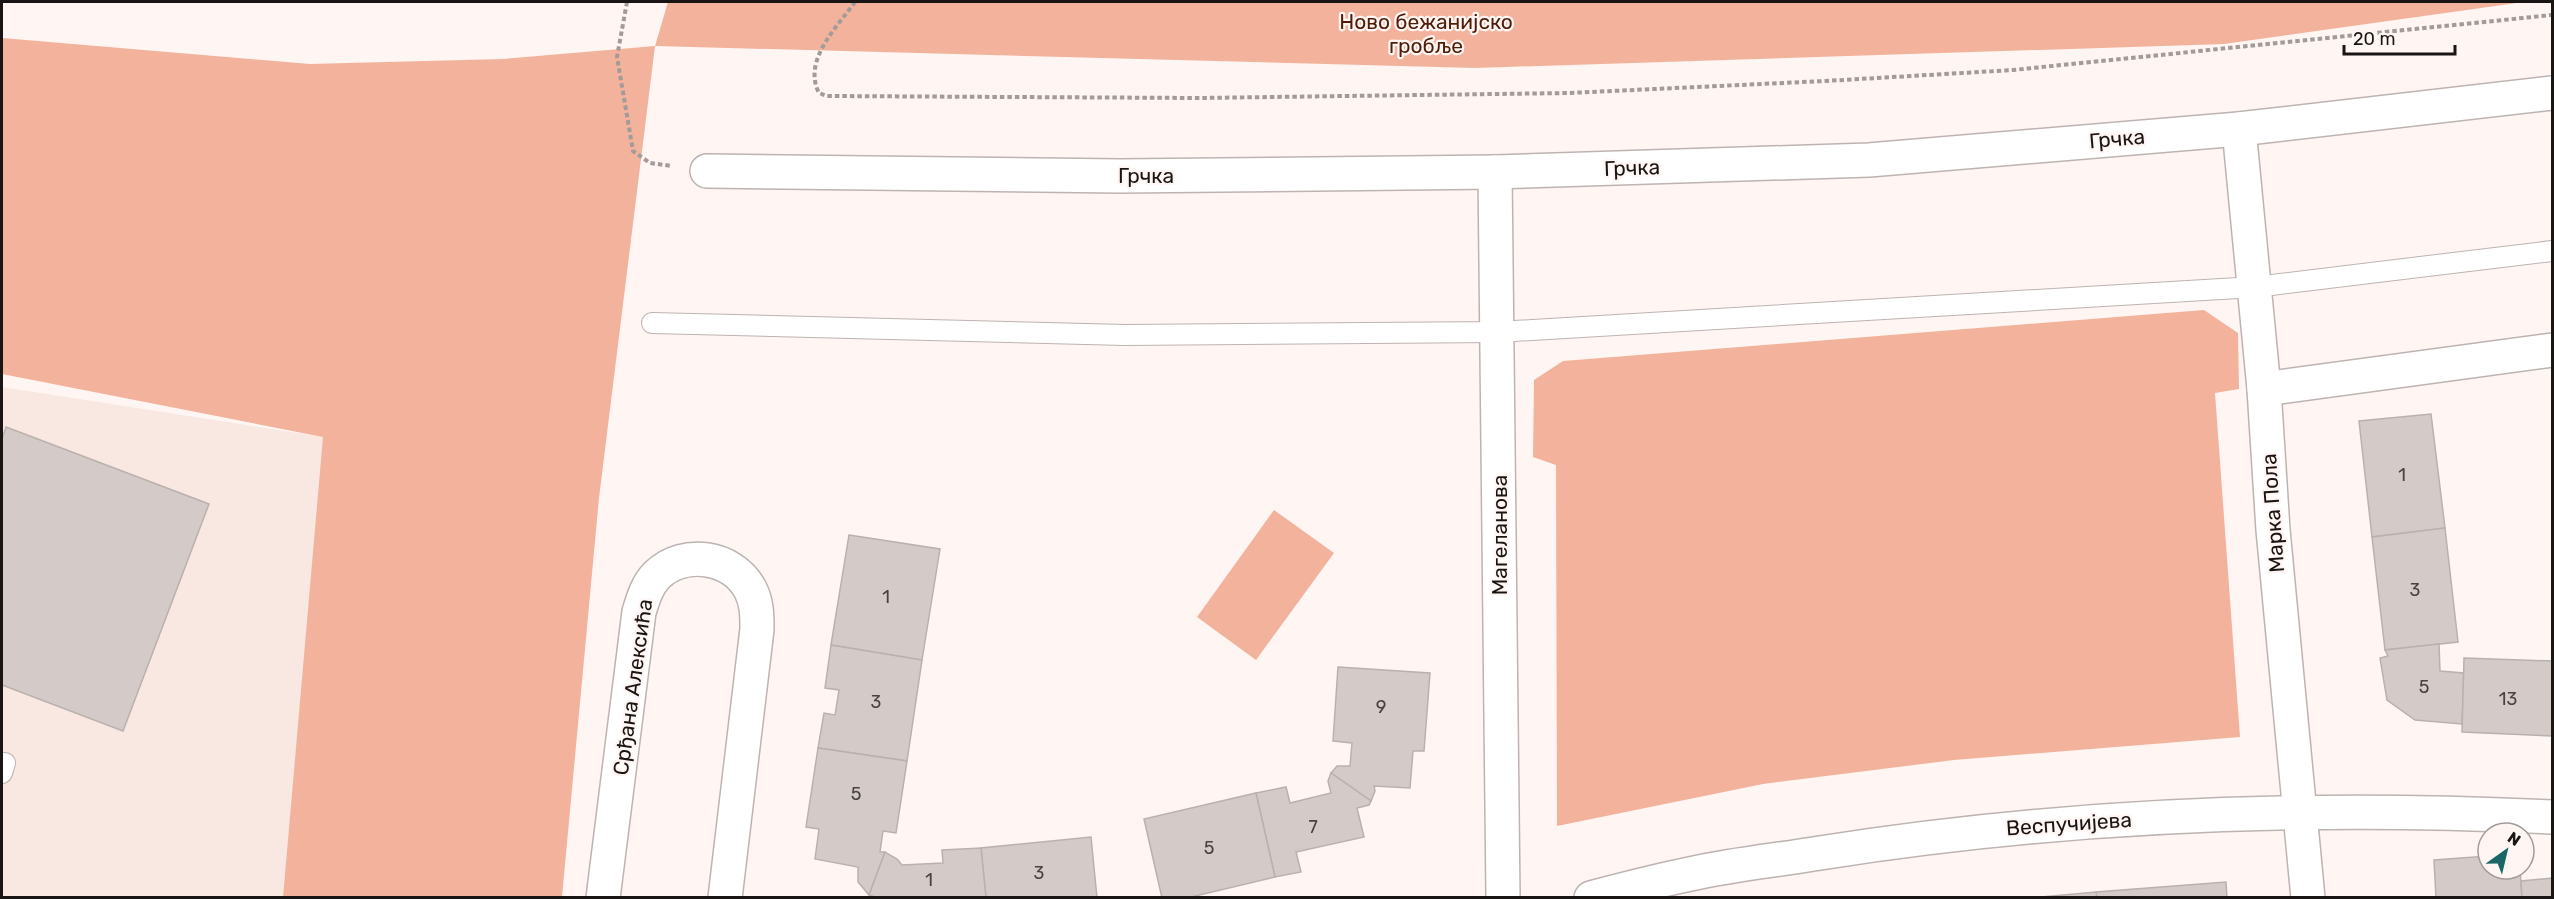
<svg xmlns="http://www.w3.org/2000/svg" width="2554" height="899" font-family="Rubik,sans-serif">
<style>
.built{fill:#f9e7e1}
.green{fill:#f3b29c}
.building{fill:#d4cbc8;stroke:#bab1ae;stroke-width:1.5}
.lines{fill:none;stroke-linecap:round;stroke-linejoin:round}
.service-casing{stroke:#bdb4b1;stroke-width:22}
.minor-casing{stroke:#bdb4b1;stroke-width:36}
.path{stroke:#a29b99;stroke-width:4;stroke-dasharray:4.5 3;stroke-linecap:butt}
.service{stroke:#fff;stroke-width:20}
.minor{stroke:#fff;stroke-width:33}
.labels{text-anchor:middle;stroke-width:4.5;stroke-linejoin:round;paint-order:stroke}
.number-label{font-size:18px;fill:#484241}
.park-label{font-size:21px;fill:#511c06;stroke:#fff5f2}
.street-label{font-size:21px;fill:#191514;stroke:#fff5f2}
</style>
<rect width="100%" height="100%" fill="#fff5f2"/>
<!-- built -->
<path class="built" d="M2,387l322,50 -41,460h-281z"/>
<!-- green -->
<g class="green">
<path d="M668,2h1856l-300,42 -749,24 -820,-22 -56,452 -37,399h-279l40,-460 -321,-63v-336l308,26 193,-5 152,-13z"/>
<path d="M2204,310l34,23 1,56 -24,4 25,344 -286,23 -191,24 -206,42 -1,-361 -23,-8 1,-77 29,-19z"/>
<path d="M1274,510l60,43 -78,107 -59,-43z"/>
</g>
<!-- building -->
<g class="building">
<path d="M2431,414l14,114 -73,9 -13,-116z"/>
<path d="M6,427l203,77 -86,227 -121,-46v-246z"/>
<path d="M2445,528l13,114 -73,8 -13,-113z"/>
<path d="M849,535l91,14 -18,111 -91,-15z"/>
<path d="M2439,644l1,27 24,2 -2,51 -47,-4 -28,-20 -7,-42 8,-2 -3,-6z"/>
<path d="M831,645l91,15 -15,101 -89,-13 6,-35 11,2 4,-25 -14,-2z"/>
<path d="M2464,658l88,3v75l-90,-4z"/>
<path d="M1338,667l92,6 -6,78h-11l-3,37 -36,-2 1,5 -4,10 -40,-28 6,-7h13l2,-23 -19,-2z"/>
<path d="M818,748l89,13 -11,72 -13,-2 -3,21h5l-16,43 -11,-13v-15l-43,-8 4,-30 -13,-2z"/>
<path d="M1331,773l40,28 -2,4 -12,3 7,29 -68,15 5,20 -26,5 -19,-84 30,-6 4,16 41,-10 -3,-12z"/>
<path d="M1256,793l19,84 -88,21h-25l-18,-79z"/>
<path d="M1091,837l6,61h-111l-5,-50z"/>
<path d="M981,848l5,50h-108l-9,-3 16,-43 12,7 5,6 41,-2 -1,-13z"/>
<path d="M2488,856v13h32l2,29h-86l-2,-38z"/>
<path d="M2552,878v20h-30l-1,-17z"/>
<path d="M2226,882l1,16h-130l-1,-6z"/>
<path d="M2096,892l1,6h-67z"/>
</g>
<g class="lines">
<defs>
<g id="service">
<path d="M652,323l473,12 373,-3 757,-45 297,-36"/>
<path d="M2,773l3,-10"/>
</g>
<g id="minor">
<path d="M2239,129l25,260 9,141 35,368"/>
<path d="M707,171l414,5 374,-4 374,-12 370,-31 313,-36"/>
<path d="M1495,172l8,726"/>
<path d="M2264,389l288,-39"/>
<path d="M603,898l36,-286c4,-13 8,-27 18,-37 27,-26 75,-19 93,14 7,13 7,26 7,40l-32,269"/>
<path d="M1591,898c34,-9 69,-18 104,-25 41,-9 83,-13 125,-20 241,-38 488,-48 732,-36"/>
</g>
</defs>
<!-- service casing -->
<use href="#service" class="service-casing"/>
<!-- minor casing -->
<use href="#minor" class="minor-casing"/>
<!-- path -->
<g class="path">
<path d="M627,2l-10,55 16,94 17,12 22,3"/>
<path d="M855,2c-17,24 -53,58 -36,91l8,3 371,2 371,-5 256,-12 188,-11 539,-55"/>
</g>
<!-- service -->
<use href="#service" class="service"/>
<!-- minor -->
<use href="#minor" class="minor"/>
</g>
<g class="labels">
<!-- number labels -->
<g class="number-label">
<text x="2402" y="481">1</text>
<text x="2415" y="596">3</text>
<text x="886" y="603">1</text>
<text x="2424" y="693">5</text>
<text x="2508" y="705">13</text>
<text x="876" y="708">3</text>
<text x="1381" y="713">9</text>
<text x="856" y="800">5</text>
<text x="1313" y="833">7</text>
<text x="1209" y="854">5</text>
<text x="1039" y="879">3</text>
<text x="929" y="886">1</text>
</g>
<!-- park labels -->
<g class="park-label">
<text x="1426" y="29">Ново бежанијско<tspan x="1426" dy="24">гробље</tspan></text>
</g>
<!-- street labels -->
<g class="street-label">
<text transform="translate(2117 139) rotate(-5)" y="7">Грчка</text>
<text transform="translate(1632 168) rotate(-2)" y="7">Грчка</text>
<text x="1146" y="183">Грчка</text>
<text transform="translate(2273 513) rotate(-94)" y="7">Марка Пола</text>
<text transform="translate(1500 535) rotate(-90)" y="7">Магеланова</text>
<text transform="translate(633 687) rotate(-82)" y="7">Срђана Алексића</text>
<text transform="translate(2069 824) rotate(-4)" y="7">Веспучијева</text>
</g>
</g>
<!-- border -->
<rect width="2554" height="899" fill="none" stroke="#191514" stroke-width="6"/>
<!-- north arrow -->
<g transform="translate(2506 851) rotate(34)"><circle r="28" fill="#fff5f2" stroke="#a39b99" stroke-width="1.5"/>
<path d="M0-4.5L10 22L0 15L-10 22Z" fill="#196767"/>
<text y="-9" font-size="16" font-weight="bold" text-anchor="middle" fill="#191514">N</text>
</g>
<!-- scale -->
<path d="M2344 45v9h111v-9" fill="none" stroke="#191514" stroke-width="3"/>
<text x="2353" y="45" font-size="18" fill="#191514" stroke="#fff5f2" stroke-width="4.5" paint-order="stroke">20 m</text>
</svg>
